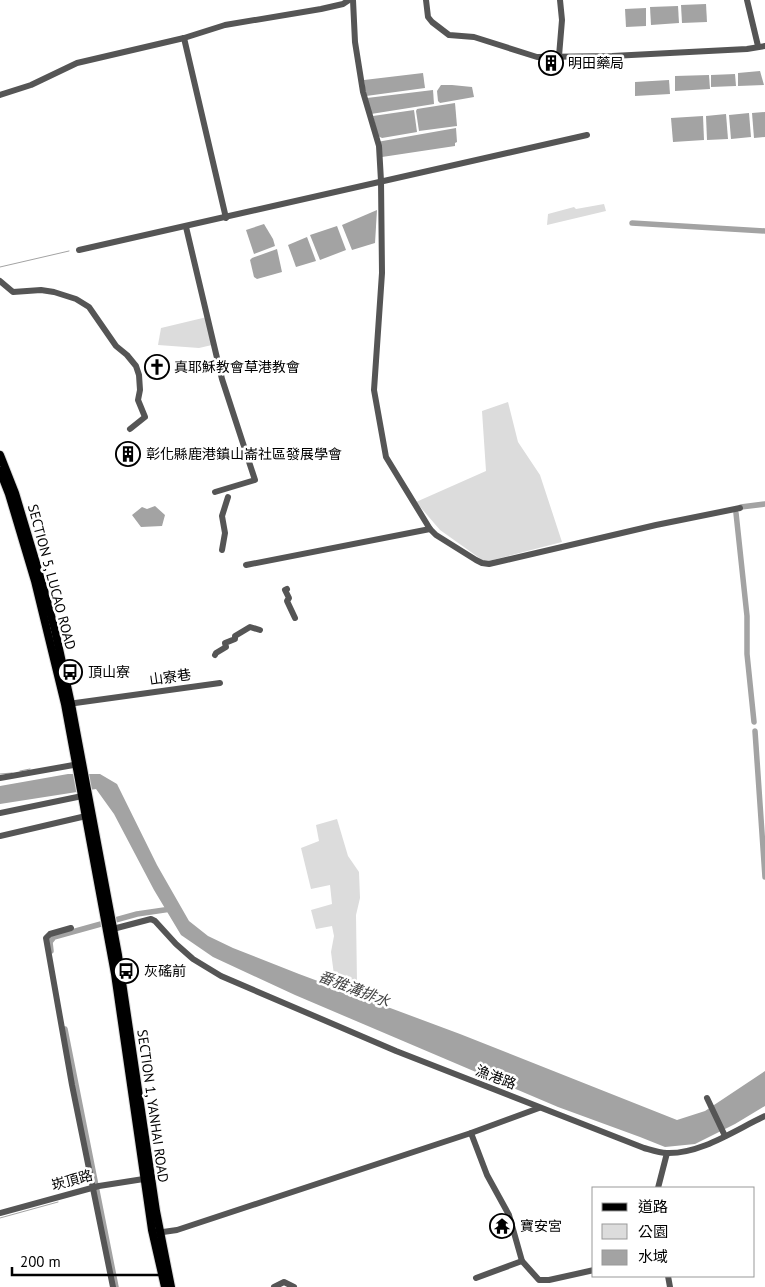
<svg xmlns="http://www.w3.org/2000/svg" width="765" height="1287" font-family="'PT Sans','Noto Sans TC',sans-serif">
<style>
.green{fill:#dcdcdc}
.water{fill:#a3a3a3}
.lines{fill:none;stroke-linecap:round;stroke-linejoin:round}
.stream{stroke:#a3a3a3;stroke-width:1}
.canal{stroke:#a3a3a3;stroke-width:5.5}
.major-casing{stroke:#dbdbdb;stroke-width:10}
.minor{stroke:#555;stroke-width:6}
.major{stroke:#000;stroke-width:8}
.labels{text-anchor:middle;stroke-width:5;stroke-linejoin:round;paint-order:stroke}
.poi-label{font-size:14px;fill:#000;stroke:#fff;text-anchor:start}
.street-label{font-size:14px;fill:#000;stroke:#fff}
.water-label{font-size:15px;font-style:italic;fill:#444;stroke:#fff}
</style>
<rect width="100%" height="100%" fill="#fff"/>
<!-- green -->
<g class="green">
<path d="M604,204l2,7 -59,14 1,-11 26,-7 2,2z"/>
<path d="M207,317l5,28 -13,3 -41,-3 3,-17z"/>
<path d="M508,402l10,40 22,33 22,67 -77,20 -45,-32 -24,-28 70,-31 -4,-60z"/>
<path d="M337,819l11,37 11,16 1,26 -4,17 1,68 -23,-8 -3,-23 3,-16 -2,-10 -16,3 -5,-19 21,-6 -2,-19 -19,4 -10,-41 18,-7 -3,-16z"/>
</g>
<!-- water -->
<g class="water">
<path d="M706,4l1,18 -25,1 -1,-18z"/>
<path d="M678,6l1,17 -28,2 -1,-18z"/>
<path d="M646,8v18l-20,1 -1,-18z"/>
<path d="M760,71l4,14 -26,1v-13z"/>
<path d="M423,73l2,15 -59,8 -2,-16z"/>
<path d="M735,74l1,12 -25,1v-12z"/>
<path d="M709,75l1,14 -35,2v-15z"/>
<path d="M669,80l1,14 -35,2v-14z"/>
<path d="M441,85h11l20,2 2,10 -34,6 -2,-2 -1,-10z"/>
<path d="M433,90l1,14 -63,10 -4,-16z"/>
<path d="M455,103l2,23 -38,5 -3,-20 1,-2z"/>
<path d="M414,110l3,22 -35,6 -4,-2 -5,-20z"/>
<path d="M765,112v25l-11,1 -2,-25z"/>
<path d="M749,113l2,24 -20,2 -2,-24z"/>
<path d="M726,114l2,25 -21,1 -1,-24z"/>
<path d="M703,116l1,24 -31,2 -2,-24z"/>
<path d="M456,128l1,14 -2,1v3l-73,11 -5,-15z"/>
<path d="M377,210l-2,33 -23,7 -10,-25z"/>
<path d="M264,224l9,15 2,7 -21,8 -8,-24z"/>
<path d="M337,226l9,24 -26,10 -10,-25z"/>
<path d="M307,237l9,24 -20,6 -8,-22z"/>
<path d="M277,249l5,23 -25,7 -3,-2 -4,-17 2,-2z"/>
<path d="M155,506l10,9 -3,11 -21,1 -9,-12 10,-8 5,2z"/>
<path d="M68,774h32l17,10 40,81 32,56 19,15 25,12 66,26 161,60 217,86 28,-9 60,-40v35l-30,18 -40,20 -30,3 -25,-10 -82,-30 -263,-112 -82,-38 -32,-22 -27,-45 -40,-76 -18,-25 -96,15v-18z"/>
</g>
<g class="lines">
<!-- stream -->
<g class="stream">
<path d="M0,267l69,-16"/>
<path d="M20,771l10,-2"/>
<path d="M0,774l12,-1"/>
<path d="M0,1218l58,-16"/>
</g>
<!-- canal -->
<g class="canal">
<path d="M632,223l133,8"/>
<path d="M741,507l24,-3"/>
<path d="M736,513l11,103v38l7,68"/>
<path d="M755,731l10,146"/>
<path d="M51,951l-1,-9 4,-5 83,-23 34,-5"/>
<path d="M65,1029l51,258"/>
</g>
<defs>
<g id="major">
<path d="M0,455l15,38 27,90 13,47 16,74 47,251 38,256 15,76"/>
<path d="M0,471l9,23 26,87 30,123 50,270 37,256 13,57"/>
</g>
</defs>
<!-- major casing -->
<use href="#major" class="major-casing"/>
<!-- minor -->
<g class="minor">
<path d="M353,0l2,42 8,50 16,54 2,35 1,92 -8,117 12,67 44,72 6,6 40,25 6,3 7,1 167,-39 84,-17"/>
<path d="M426,0l2,17 4,5 17,13 25,2 63,20 75,-1 135,-7 18,-3"/>
<path d="M747,0l11,46"/>
<path d="M184,38l42,180"/>
<path d="M559,56l3,-36 -2,-20"/>
<path d="M0,95l31,-10 46,-22 107,-25 41,-13 96,-16 22,-5 6,-4"/>
<path d="M186,227l36,152 33,101 -40,12"/>
<path d="M79,250l508,-115"/>
<path d="M0,281l13,11 28,-2 13,2 22,7 13,8 27,39 11,9 9,11 3,9 1,15 -2,10 7,17 -15,12"/>
<path d="M222,550l3,-17 -3,-17 6,-19"/>
<path d="M246,565l184,-36"/>
<path d="M287,589l-2,1 4,8 -2,3 8,17"/>
<path d="M215,655l1,-2 10,-6 -1,-4 10,-4v-3l15,-9 10,3"/>
<path d="M68,704l152,-21"/>
<path d="M0,778l79,-14"/>
<path d="M0,813l87,-18"/>
<path d="M0,836l86,-20"/>
<path d="M71,928l-21,6 -4,4 26,147 41,202"/>
<path d="M109,930l42,-11 4,2 21,23 17,15 28,17 175,75 248,97c7,2 15,5 23,5 34,1 68,-23 98,-37"/>
<path d="M707,1098l18,38"/>
<path d="M471,1133l16,42 22,40 13,46 17,19h10l45,-10"/>
<path d="M658,1188l9,-35"/>
<path d="M0,1213l99,-27 51,-8"/>
<path d="M156,1233l21,-3 294,-97 68,-25"/>
<path d="M668,1276l2,11"/>
<path d="M476,1278l46,-17"/>
<path d="M274,1287l10,-5 10,5"/>
</g>
<!-- major -->
<use href="#major" class="major"/>
</g>
<!-- icons -->
<defs>
<symbol id="building-ring" viewBox="-11 -11 22 22"><circle r="9.5" fill="#fff" stroke="#000" stroke-width="1.5"/><path d="M-4-6H4V6H1V3H-1V6H-4ZM-2.5-4.3h1.7v1.8h-1.7ZM.8-4.3h1.7v1.8H.8ZM-2.5-1h1.7V.8h-1.7ZM.8-1h1.7V.8H.8Z" fill="#000"/></symbol>
<symbol id="church-ring" viewBox="-11 -11 22 22"><circle r="9.5" fill="#fff" stroke="#000" stroke-width="1.5"/><path d="M-1.2-6h2.4v3.5h3.3v2.4h-3.3V6h-2.4V-.1h-3.3v-2.4h3.3Z" fill="#000"/></symbol>
<symbol id="bus-ring" viewBox="-11 -11 22 22"><circle r="9.5" fill="#fff" stroke="#000" stroke-width="1.5"/><path d="M-5-6H5V4H4V6H2V4H-2V6H-4V4H-5ZM-3.5-4V0h7V-4ZM-3.5 1.2v1.5H-2V1.2ZM2 1.2v1.5H3.5V1.2Z" fill="#000"/></symbol>
<symbol id="temple-ring" viewBox="-11 -11 22 22"><circle r="9.5" fill="#fff" stroke="#000" stroke-width="1.5"/><path d="M0-6L5-2H3V0L6.5 2.5H4V6H1.5V3h-3V6H-4V2.5H-6.5L-3 0V-2H-5Z" fill="#000"/></symbol>
</defs>
<g fill-rule="evenodd">
<use href="#building-ring" x="537" y="49" width="28" height="28"/>
<use href="#church-ring" x="143" y="353" width="28" height="28"/>
<use href="#building-ring" x="114" y="440" width="28" height="28"/>
<use href="#bus-ring" x="56" y="658" width="28" height="28"/>
<use href="#bus-ring" x="112" y="957" width="28" height="28"/>
<use href="#temple-ring" x="488" y="1212" width="28" height="28"/>
</g>
<g class="labels">
<!-- poi labels -->
<g class="poi-label">
<text x="568" y="68">明田藥局</text>
<text x="174" y="372">真耶穌教會草港教會</text>
<text x="146" y="459">彰化縣鹿港鎮山崙社區發展學會</text>
<text x="88" y="677">頂山寮</text>
<text x="144" y="976">灰磘前</text>
<text x="520" y="1231">寶安宮</text>
</g>
<!-- street labels -->
<g class="street-label">
<text transform="translate(52 577) rotate(75)" y="5">SECTION 5, LUCAO ROAD</text>
<text transform="translate(170 677) rotate(-8)" y="5">山寮巷</text>
<text transform="translate(496 1077) rotate(21)" y="5">漁港路</text>
<text transform="translate(153 1106) rotate(82)" y="5">SECTION 1, YANHAI ROAD</text>
<text transform="translate(72 1180) rotate(-15)" y="5">崁頂路</text>
</g>
<!-- water labels -->
<g class="water-label">
<text transform="translate(354 989) rotate(21)" y="5">番雅溝排水</text>
</g>
</g>
<!-- legend -->
<rect x="592" y="1187" width="162" height="90" fill="#ffffff" stroke="#999999"/>
<rect x="602" y="1203" width="25" height="8" fill="#000000" stroke="#999999"/>
<text x="638" y="1212" font-size="15" fill="#000000">道路</text>
<rect x="602" y="1224" width="25" height="15" fill="#dcdcdc" stroke="#999999"/>
<text x="638" y="1237" font-size="15" fill="#000000">公園</text>
<rect x="602" y="1250" width="25" height="15" fill="#a3a3a3" stroke="#999999"/>
<text x="638" y="1262" font-size="15" fill="#000000">水域</text>
<!-- scale -->
<path d="M12 1267v8h154v-8" fill="none" stroke="#000000" stroke-width="2.5"/>
<text x="20" y="1267" font-size="15" fill="#000000" stroke="#ffffff" stroke-width="4" paint-order="stroke">200 m</text>
</svg>
